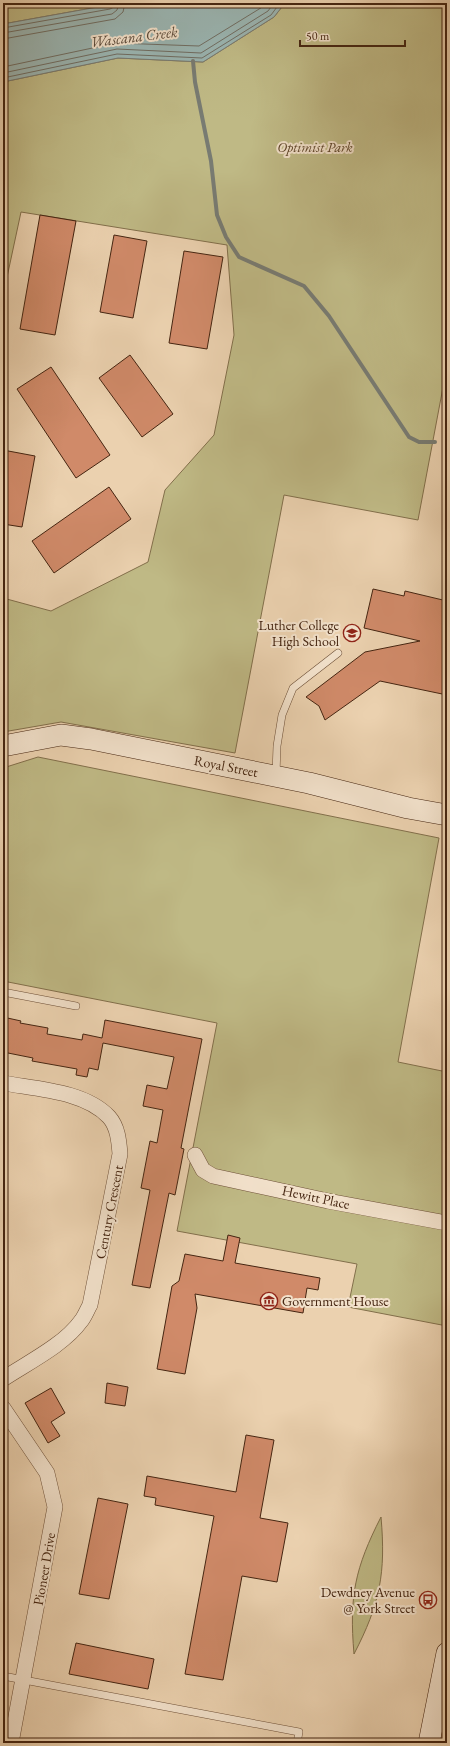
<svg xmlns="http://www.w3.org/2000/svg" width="450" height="1746" font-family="'EB Garamond',serif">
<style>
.green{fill:#bfb985;stroke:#826f4b}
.water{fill:#9ab5b2;stroke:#787b72}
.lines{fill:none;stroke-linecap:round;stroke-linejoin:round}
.shore{stroke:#706d62;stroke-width:1}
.stream{stroke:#787b72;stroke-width:4}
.building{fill:#d08a69;stroke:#452511}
.lane-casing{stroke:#6e5038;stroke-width:8}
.street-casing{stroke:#6e5038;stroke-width:16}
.secondary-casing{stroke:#452511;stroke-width:22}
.lane{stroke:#f2e1cb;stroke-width:7}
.street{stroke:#f2e1cb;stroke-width:15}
.secondary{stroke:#f2e1cb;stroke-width:21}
.labels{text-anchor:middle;stroke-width:4;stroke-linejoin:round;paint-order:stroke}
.park-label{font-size:14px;font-style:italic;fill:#5d4328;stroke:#f2e1cb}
.poi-label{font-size:14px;fill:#452511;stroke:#f2e1cb;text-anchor:end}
.street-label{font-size:14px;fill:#452511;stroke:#f2e1cb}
.water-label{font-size:15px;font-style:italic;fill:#5a4939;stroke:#f2e1cb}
</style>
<rect width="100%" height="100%" fill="#ebd1af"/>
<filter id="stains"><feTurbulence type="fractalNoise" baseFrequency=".005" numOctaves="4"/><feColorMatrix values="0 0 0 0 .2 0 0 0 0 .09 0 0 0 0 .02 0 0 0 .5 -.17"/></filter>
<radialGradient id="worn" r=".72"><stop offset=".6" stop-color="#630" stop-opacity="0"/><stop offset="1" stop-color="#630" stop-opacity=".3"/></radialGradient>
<!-- green -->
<g class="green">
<path d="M3,3h117l-117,21z"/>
<path d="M285,3h162v363l-29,154 -134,-25 -49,258 -174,-31 -58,10v-134l48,13 97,-49 17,-72 49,-55 20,-100 -7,-90 -206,-33 -18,84v-214l115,-24 85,4 71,-45z"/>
<path d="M38,757l401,81 -41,224 49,10v254l-99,-19 9,-43 -180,-33 40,-208 -214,-42v-213z"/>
<path d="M381,1517c5,56 -1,87 -27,137 -5,-58 1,-86 27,-137z"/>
</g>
<!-- water -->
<path class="water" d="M120,3l65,1 2,-1h98l-11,14 -71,45 -85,-4 -115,24v-58z"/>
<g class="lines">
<!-- shore -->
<g class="shore">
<path d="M3,28l107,-19 4,-2v-4"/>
<path d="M3,33l109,-19 5,-4 2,-7"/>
<path d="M3,39l112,-20 8,-7 2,-9"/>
<path d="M3,67l113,-24 83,3 65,-40 2,-3"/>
<path d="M3,73l114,-24 84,4 67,-42 6,-8"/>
<path d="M3,78l114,-24 85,4 69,-43 9,-12"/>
</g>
<!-- stream -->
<path class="stream" d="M193,61l2,21 16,79 6,54 9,22 13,20 65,29 25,30 80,121 10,5h16"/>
</g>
<!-- building -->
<g class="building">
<path d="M40,215l36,6 -21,114 -35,-6z"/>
<path d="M114,235l33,6 -14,77 -33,-6z"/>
<path d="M184,251l39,6 -16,92 -38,-6z"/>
<path d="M130,355l43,59 -31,23 -43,-59z"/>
<path d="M51,367l59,88 -34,23 -59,-89z"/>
<path d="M3,450l32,6 -13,71 -19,-3z"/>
<path d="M109,487l22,32 -77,54 -22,-32z"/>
<path d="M373,589l31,7 1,-5 42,10v94l-67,-14 -55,39 -6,-14 -13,-9 59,-45 55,-11 -56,-13z"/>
<path d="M3,1017l18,4 -1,2 28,5 -1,6 35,6 1,-6 19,4 3,-18 97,19 -21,109 3,1 -9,46 -6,-2 -19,95 -18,-3 18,-95 -9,-2 9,-47 7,2 6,-33 -20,-4 4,-21 20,4 7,-32 -71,-14 -5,27 -9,-2 -2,9 -11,-2 1,-6 -45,-8 1,-3 -30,-6z"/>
<path d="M228,1235l12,3 -5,25 85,15 -2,12 -11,-2 -4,25 -108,-19 2,14 -12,66 -28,-5 15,-83 7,-5 6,-27 38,7z"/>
<path d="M107,1383l21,4 -3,19 -20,-3z"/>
<path d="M51,1388l14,25 -14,9 9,14 -12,7 -23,-40z"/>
<path d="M246,1435l28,5 -14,78 28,5 -11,59 -35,-6 -19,104 -38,-6 29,-158 -59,-11 1,-7 -12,-2 3,-20 89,16z"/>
<path d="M98,1498l30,6 -19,95 -30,-5z"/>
<path d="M76,1643l78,16 -6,30 -79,-15z"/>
</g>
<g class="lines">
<defs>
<g id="lane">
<path d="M276,774l1,-28 5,-31 11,-27 45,-35"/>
<path d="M3,992l73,14"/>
<path d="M3,1676l296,56 -2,11"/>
</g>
<g id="street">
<path d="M3,1083c33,6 82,8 106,34 9,10 10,25 11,37l-30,151c-3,5 -5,11 -9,16 -17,24 -54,42 -78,58"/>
<path d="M195,1155l8,15 10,6 115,25 119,22"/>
<path d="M3,1408l44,65 8,34 -44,236"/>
</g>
<g id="secondary">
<path d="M3,746l58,-11 30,4 218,44 99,25 39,7"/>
<path d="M429,1743l18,-90"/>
</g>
</defs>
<!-- lane casing -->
<use href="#lane" class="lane-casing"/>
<!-- street casing -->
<use href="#street" class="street-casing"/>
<!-- secondary casing -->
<use href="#secondary" class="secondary-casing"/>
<!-- lane -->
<use href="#lane" class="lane"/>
<!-- street -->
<use href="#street" class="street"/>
<!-- secondary -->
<use href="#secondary" class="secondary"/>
</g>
<!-- icons -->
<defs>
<symbol id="school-ring" viewBox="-11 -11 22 22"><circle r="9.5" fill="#f2e1cb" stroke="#8f2418" stroke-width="1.5"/><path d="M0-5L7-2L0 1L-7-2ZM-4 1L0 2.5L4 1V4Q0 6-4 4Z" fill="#8f2418"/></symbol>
<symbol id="museum-ring" viewBox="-11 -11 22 22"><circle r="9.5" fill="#f2e1cb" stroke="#8f2418" stroke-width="1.5"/><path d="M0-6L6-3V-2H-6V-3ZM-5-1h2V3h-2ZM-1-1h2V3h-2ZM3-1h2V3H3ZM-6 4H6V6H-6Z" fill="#8f2418"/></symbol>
<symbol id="bus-ring" viewBox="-11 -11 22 22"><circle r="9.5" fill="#f2e1cb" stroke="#8f2418" stroke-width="1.5"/><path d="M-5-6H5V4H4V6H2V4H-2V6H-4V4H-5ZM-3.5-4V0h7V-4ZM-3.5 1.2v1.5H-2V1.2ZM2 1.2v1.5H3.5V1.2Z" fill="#8f2418"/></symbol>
</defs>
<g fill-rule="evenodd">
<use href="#school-ring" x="342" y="623" width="20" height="20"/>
<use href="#museum-ring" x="259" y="1291" width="20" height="20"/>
<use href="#bus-ring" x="418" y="1590" width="20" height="20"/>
</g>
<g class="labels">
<!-- park labels -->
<g class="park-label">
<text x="315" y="152">Optimist Park</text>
</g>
<!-- poi labels -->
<g class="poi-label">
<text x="339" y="630">Luther College<tspan x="339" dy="16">High School</tspan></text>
<text x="282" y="1306" text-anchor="start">Government House</text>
<text x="415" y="1597">Dewdney Avenue<tspan x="415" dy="16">@ York Street</tspan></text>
</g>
<!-- street labels -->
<g class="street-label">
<text transform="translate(226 766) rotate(11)" y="5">Royal Street</text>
<text transform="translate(316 1197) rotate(12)" y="5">Hewitt Place</text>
<text transform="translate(109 1212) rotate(-79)" y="5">Century Crescent</text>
<text transform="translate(44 1569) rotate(-80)" y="5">Pioneer Drive</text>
</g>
<!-- water labels -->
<g class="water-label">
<text transform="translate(134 37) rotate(-7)" y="5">Wascana Creek</text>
</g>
</g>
<!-- margin -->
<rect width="450" height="1746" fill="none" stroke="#ebd1af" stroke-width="16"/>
<rect x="4" y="4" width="442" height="1738" fill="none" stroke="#452511" stroke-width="2"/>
<rect x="8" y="8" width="434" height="1730" fill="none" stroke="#452511"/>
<!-- scale -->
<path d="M300 40v6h105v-6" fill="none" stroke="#452511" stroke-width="2"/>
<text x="306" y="40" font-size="12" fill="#452511" stroke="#f2e1cb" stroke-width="3" paint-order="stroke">50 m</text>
<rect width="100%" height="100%" filter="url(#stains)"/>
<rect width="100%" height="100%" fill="url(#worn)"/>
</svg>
